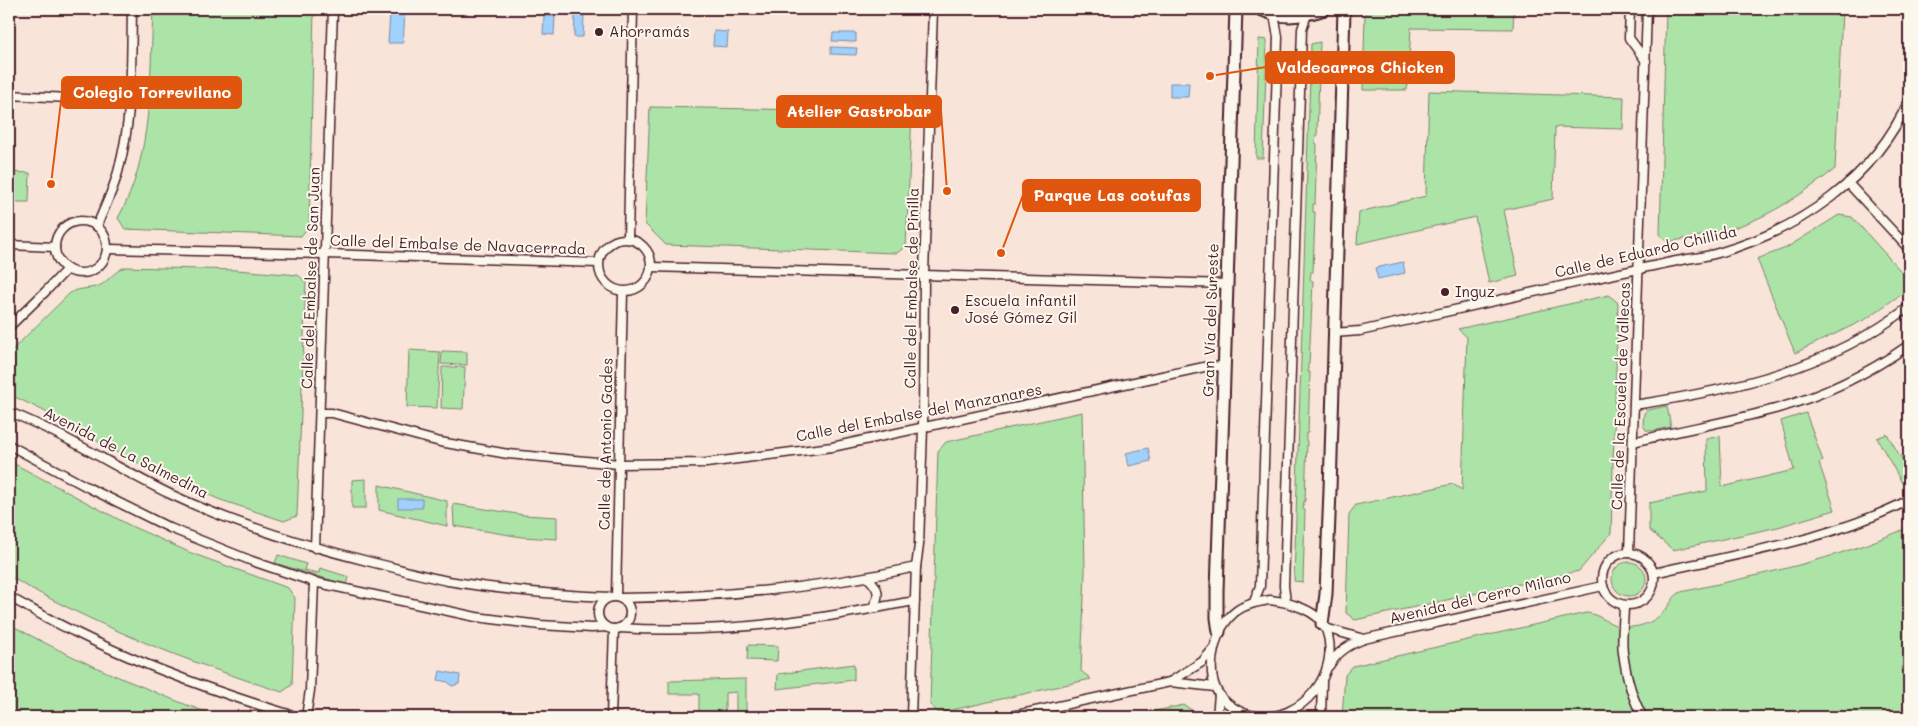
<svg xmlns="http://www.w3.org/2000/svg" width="1918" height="726" font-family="Mali,sans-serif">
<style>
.green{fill:#ace4a8;stroke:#7b826a}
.water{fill:#a0d1fc;stroke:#7e8aa8}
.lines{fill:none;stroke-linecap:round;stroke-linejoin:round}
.street-casing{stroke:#4a1f2b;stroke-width:11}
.secondary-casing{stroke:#4a1f2b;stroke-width:15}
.primary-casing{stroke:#4a1f2b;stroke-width:16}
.street{stroke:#fbf7ec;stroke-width:8}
.secondary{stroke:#fbf7ec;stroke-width:11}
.primary{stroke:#fbf7ec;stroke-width:12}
.poi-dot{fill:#4a1f2b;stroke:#fbf7ec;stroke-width:2}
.labels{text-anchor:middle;stroke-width:4;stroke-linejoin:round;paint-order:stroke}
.poi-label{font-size:15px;fill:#4a1f2b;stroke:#fbf7ec;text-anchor:start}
.street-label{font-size:15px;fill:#4a1f2b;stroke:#fbf7ec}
.leader{fill:none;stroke:#e0560e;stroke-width:2}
.callout-dot{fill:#e0560e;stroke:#fbf7ec;stroke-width:2}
.callout{fill:#e0560e;stroke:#e0560e;stroke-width:2}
.callout-label{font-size:16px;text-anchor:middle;font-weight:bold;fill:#fff}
</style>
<rect width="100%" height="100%" fill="#f8e4d8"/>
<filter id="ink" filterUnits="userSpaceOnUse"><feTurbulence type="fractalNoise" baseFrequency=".02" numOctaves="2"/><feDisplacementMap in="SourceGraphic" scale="10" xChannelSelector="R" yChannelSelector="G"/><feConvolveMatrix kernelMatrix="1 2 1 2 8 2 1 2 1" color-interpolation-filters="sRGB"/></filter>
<g filter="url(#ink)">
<!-- green -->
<g class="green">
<path d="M153,9h161l-5,217 -8,10 -176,-7 -7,-11c35,-60 32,-142 35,-209z"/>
<path d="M1367,9h147l-1,20 -102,-1 -4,62h-44l2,-76z"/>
<path d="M1666,9h176l-7,160c-30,23 -62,46 -99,58 -22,7 -46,11 -69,15l-7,-8z"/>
<path d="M1259,39l8,1 -4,118h-7z"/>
<path d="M1320,42l-1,24 -1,1v8h1l-2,60h-1l-1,8 2,1 -2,60h-2v8h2l-2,60h-2l-1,8 3,1 -4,83h-1v8h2l-2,61h-2v8h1l-2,60h-1l-1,8 2,1 -2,72 -9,-1 17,-537z"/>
<path d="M1429,91l195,6 -1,32 -68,-2 -2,72 -49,11 14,66 -29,7 -14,-66 -118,27 2,-32 67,-16z"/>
<path d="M650,107l262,5 -6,134 -9,7 -231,-8 -21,-21z"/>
<path d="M9,172l21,1 -1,29h-20z"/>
<path d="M1839,215l13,2 55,61v12l-41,29 -71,34 -38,-94 29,-11z"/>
<path d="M126,267l111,3 61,5 8,7 -9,234 -13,5 -66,-22 -93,-42 -75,-43 -41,-20v-41l61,-60c8,-5 20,-4 29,-7 10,-5 16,-16 27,-19z"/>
<path d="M1609,295l9,8 -7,230 -32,38 -224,49 -9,-7 3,-99 7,-9 97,-21 9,6 5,-153 -9,-8z"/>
<path d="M409,350l31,2 -3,56 -30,-1z"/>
<path d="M442,351l25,1v13l-26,-1z"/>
<path d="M442,367h23l-2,42 -22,-1z"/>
<path d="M1667,406l4,21 -19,4 -6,-1 -3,-5 1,-12 4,-3z"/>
<path d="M1082,412l3,160 -4,99 10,8 -152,34 -9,-8 8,-254 8,-9z"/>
<path d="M1806,413l17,48 -4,2 16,47 -57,17 -105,23 -24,-20v-27l58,-12 -1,-52 14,-3 2,51 72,-17 -13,-49z"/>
<path d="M1887,434l22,37v8l-7,4 -25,-45z"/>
<path d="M9,461l122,65 60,27 97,35 7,10 -3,87 -10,7c-94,-30 -187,-66 -273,-116z"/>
<path d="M366,479v29h-14v-28z"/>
<path d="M379,485l68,16v25l-68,-16z"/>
<path d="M453,504l71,11 33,2v22l-35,-2 -68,-11z"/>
<path d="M1909,527v190h-567l3,-42 8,-9 233,-53c11,0 21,10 32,13 18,4 37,-3 48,-17 6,-7 7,-13 15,-17 78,-17 155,-32 228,-65z"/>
<path d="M278,555l28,9 -2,6 15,3 1,-5 29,9 -2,8 -72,-22z"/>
<circle cx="1629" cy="579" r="17"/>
<path d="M9,624c44,24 88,45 134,63 26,11 52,22 79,30h-213z"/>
<path d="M748,645l30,1 -1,15 -30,-1z"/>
<path d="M854,664v16l-77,9 1,-15z"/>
<path d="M746,679v38h-10v-25l-11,1v24h-26v-23h-30v-13z"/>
<path d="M1184,705l9,6 -1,6h-66z"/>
</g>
<!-- water -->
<g class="water">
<path d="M390,13h15l-2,30h-15z"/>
<path d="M575,15h9l-1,22h-9z"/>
<path d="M544,16h11l-1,19 -11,-1z"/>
<path d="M714,31l14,1 -1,15 -14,-1z"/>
<path d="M833,33h23v9l-24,-1z"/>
<path d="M831,47l26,1 -1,7 -25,-1z"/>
<path d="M1170,83h19l-1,14h-18z"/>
<path d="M1403,262l2,11 -27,6 -3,-11z"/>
<path d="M1148,448l3,13 -22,5 -3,-13z"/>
<rect x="398" y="499" width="24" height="9"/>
<path d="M440,671l20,4 -1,9 -7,2 -4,-4 -10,-2z"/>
</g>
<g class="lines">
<defs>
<g id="street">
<path d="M1630,9l-1,29 17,23"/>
<path d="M9,95l121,6"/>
<path d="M1848,183l61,66"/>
<circle cx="81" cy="247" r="26"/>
<path d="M97,226c7,-18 16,-35 21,-54 15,-53 13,-109 14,-163"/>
<circle cx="625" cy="265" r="26"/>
<path d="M628,239l5,-230"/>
<path d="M9,245l46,2"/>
<path d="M108,249l218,5 272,9"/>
<path d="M652,267l575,17"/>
<path d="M9,327l36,-35 22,-23"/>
<path d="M1333,333l27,-2c76,-17 152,-34 228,-51 30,-7 60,-13 89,-19 14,-3 28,-4 41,-8 81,-23 156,-74 191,-153"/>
<path d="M1634,405c99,-15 194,-36 275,-98"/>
<path d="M9,412c56,22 107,56 161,82 64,30 133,51 201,68 26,6 51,14 77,19 54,9 108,14 162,16"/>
<path d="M320,413h12l108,29 68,12 111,10 87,-1 126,-16 372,-80 21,-1"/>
<path d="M1633,442c47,-12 95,-20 142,-33 47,-13 94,-36 134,-64"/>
<path d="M9,445l80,43 81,40 82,33 62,21 162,35 64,8 52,3 14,-1"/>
<path d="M315,548l18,-539"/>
<path d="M1629,553l18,-544"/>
<circle cx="1628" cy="579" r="26"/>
<path d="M1654,573c86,-20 175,-32 255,-73"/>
<path d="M868,578c11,10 13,18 4,30"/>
<path d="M9,597c21,11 42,24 64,34 72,36 148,63 225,86"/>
<path d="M616,597l7,-305"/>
<circle cx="614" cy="613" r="16"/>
<path d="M620,598c99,-1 198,-9 296,-31"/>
<path d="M1270,600c18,2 49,10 56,29 16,44 -24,94 -71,87 -14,-2 -33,-13 -39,-27 -10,-23 -1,-61 19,-77 10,-8 23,-10 35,-12z"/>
<path d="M1254,602l6,-16 18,-549 -4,-23"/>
<path d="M1286,602l-2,-16 18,-557 5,-15"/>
<path d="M1624,605c0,15 -3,33 -1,48 3,21 9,46 20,64"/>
<path d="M619,628c78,5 163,-3 239,-17 19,-3 38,-7 57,-10"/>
<path d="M1325,628l39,11"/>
<path d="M1329,666c9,-15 20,-21 35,-27l239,-53"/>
<path d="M1170,682l32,-20 11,-13"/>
<path d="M306,717l4,-27 4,-108"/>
<path d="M611,717l3,-88"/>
<path d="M911,717l5,-150 3,-22 4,-117 1,-154 9,-265"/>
<path d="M1007,717l163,-35 45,5"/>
<path d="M1217,717l2,-23"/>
<path d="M1321,717l1,-35"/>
</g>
<g id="secondary">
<path d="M1322,624l4,-30 4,-104 14,-481"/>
<path d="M1219,632l-2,-14v-27l19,-582"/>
</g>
<path id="primary" d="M1261,9c23,10 39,7 62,0"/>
</defs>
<!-- street casing -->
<use href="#street" class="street-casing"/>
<!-- secondary casing -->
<use href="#secondary" class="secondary-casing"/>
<!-- primary casing -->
<use href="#primary" class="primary-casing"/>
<!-- street -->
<use href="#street" class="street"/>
<!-- secondary -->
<use href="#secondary" class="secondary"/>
<!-- primary -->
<use href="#primary" class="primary"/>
</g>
</g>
<!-- markers -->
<g class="poi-dot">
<circle cx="599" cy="32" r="5"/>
<circle cx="1445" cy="292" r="5"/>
<circle cx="955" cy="310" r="5"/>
</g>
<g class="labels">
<!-- poi labels -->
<g class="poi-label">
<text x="609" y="37">Ahorramás</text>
<text x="1455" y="297">Inguz</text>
<text x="965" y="306">Escuela infantil<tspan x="965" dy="17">José Gómez Gil</tspan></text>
</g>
<!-- street labels -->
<g class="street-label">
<text transform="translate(458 245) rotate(2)" y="5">Calle del Embalse de Navacerrada</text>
<text transform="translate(1646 252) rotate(-13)" y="5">Calle de Eduardo Chillida</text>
<text transform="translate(311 278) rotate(-88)" y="5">Calle del Embalse de San Juan</text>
<text transform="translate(912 288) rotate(-89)" y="5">Calle del Embalse de Pinilla</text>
<text transform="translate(1211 320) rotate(-88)" y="5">Gran Vía del Sureste</text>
<text transform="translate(1621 396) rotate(-88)" y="5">Calle de la Escuela de Vallecas</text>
<text transform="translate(919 413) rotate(-11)" y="5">Calle del Embalse del Manzanares</text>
<text transform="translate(606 444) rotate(-89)" y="5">Calle de Antonio Gades</text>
<text transform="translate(126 453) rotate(27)" y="5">Avenida de La Salmedina</text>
<text transform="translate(1480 598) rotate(-13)" y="5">Avenida del Cerro Milano</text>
</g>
</g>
<!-- callouts -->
<path class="leader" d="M1210 76L1266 67M51 184L62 93M947 191L941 111M1001 253L1023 195"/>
<g class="callout-dot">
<circle cx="1210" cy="76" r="5"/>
<circle cx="51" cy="184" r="5"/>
<circle cx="947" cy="191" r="5"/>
<circle cx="1001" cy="253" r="5"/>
</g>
<g class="callout">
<rect x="1266" y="52" width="188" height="31" rx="5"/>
<rect x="62" y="77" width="179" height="31" rx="5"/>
<rect x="777" y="96" width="164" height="31" rx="5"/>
<rect x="1023" y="180" width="177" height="31" rx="5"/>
</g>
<g class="callout-label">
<text x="1360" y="73">Valdecarros Chicken</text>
<text x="152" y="98">Colegio Torrevilano</text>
<text x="859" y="117">Atelier Gastrobar</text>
<text x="1112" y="201">Parque Las cotufas</text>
</g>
<!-- margin -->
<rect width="1918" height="726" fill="none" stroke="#fbf7ec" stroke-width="30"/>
<rect x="15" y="15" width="1888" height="696" fill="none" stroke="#4a1f2b" stroke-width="2" filter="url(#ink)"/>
</svg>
